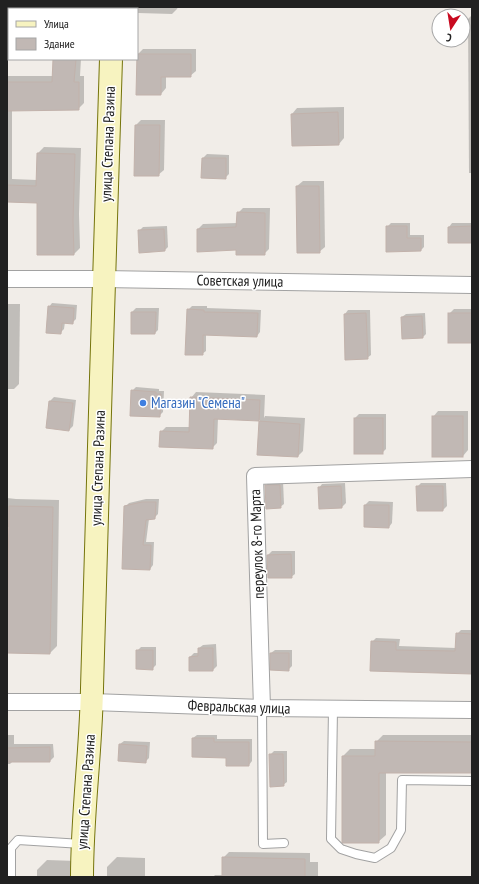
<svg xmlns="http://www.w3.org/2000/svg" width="479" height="884" font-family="'PT Sans Narrow',sans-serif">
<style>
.shadow{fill:#0003}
.building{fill:#c1b8b4;stroke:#c2b2ab}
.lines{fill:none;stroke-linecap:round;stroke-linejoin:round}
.service-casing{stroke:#a2a2a2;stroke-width:10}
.minor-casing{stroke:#a2a2a2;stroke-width:18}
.secondary-casing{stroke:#75740b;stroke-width:24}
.service{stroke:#fff;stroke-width:8}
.minor{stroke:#fff;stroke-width:16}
.secondary{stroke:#f7f3c0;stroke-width:22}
.shop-dot{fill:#3f7fe0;stroke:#fff;stroke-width:1.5}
.labels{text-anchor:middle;stroke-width:3;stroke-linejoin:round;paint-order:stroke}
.street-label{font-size:15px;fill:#212121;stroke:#fff}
.shop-label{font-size:15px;fill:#366cbe;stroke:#fff;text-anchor:start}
</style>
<rect width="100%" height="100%" fill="#f1ede8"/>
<!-- shadow -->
<g class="shadow">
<path d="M7,7h20v2h-18v4h-2z"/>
<path d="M138,7h40l-1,2 -5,5 -34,-1z"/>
<path d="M472,15v158h-3l-1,-154z"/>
<path d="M143,49h53v22l-6,5h-24v12l-5,6 -24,-39z"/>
<path d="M54,59h27l-1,17h4v27l-6,6 -66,1v69l25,1 1,-27 6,-6 37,1 -2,66 1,34 -6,6 -36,-52 -31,-1v-125h46z"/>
<path d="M344,107v31l-5,6 -47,-30 5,-6z"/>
<path d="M141,120h24l-1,50 -6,5 -22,-50z"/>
<path d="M207,154l22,1v19l-4,4 -23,-1 1,-19z"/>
<path d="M303,181h21l1,66 -6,5 -22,-66z"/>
<path d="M243,208h27l-1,41 -5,5 -27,-5 -39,-20 5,-5 34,-1 1,-10z"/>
<path d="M391,223h19v12h14v12l-3,3 -34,-23z"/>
<path d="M452,223h20v19l-23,-15z"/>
<path d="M167,226l1,21 -3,3 -26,-19 4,-4z"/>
<path d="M52,303l25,2 -1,14 -4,4 -7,-1 -1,7 -4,4 -11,-26z"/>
<path d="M7,304h13l-1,80 -5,5h-7z"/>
<path d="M192,306h15v2l54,2 -1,22 -3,4 -51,-2v17l-4,3 -14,-44z"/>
<path d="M136,308h23l-1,22 -3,3h-23v-21z"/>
<path d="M454,309h18v33l-23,-28z"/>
<path d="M348,310h22l1,45 -4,3 -22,-44z"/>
<path d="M425,313l1,21 -3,3 -21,-20 4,-3z"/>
<path d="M136,387l23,2v2h5l-1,21 -4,4 -27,-25z"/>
<path d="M196,392l69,3 -1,23 1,-2 40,2 -2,33 -5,5 -40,-2 2,-34 -42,-2 -1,25 -5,5 -51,-16 5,-5h24l1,-29z"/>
<path d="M54,397l22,3 -3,26 -4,4 -22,-3 3,-26z"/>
<path d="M438,411h30v39l-5,6 -30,-39z"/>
<path d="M359,414h27v35l-4,4 -27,-35z"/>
<path d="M283,481l1,23 -4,3 -14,-21 3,-4z"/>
<path d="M345,483l1,20 -4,4 -22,1 -1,-20 3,-4z"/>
<path d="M421,483h25l1,23 -4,4 -26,-23z"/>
<path d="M7,498l9,1 43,1 -2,146 -7,7 -43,-1 2,-125h-2z"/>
<path d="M146,499h13l-1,15 -4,4 -5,1 -3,23h8l-1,23 -3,4 -25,-62 4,-4z"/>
<path d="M369,501l24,1 -1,21 -3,4 -24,-22z"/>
<path d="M272,551h23v23l-4,3 -23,-22z"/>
<path d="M461,630h11v43l-101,-3 1,-28 4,-4 24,1 -1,7 57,2 1,-14z"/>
<path d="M216,644l1,22 -4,4 -23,-13 4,-4h5v-5l4,-3z"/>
<path d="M141,647h15v18l-4,4 -15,-18z"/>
<path d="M275,650h17v16l-4,4 -17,-17z"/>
<path d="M7,735h7v9h39l1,13 -4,4h-37l-3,3h-3z"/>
<path d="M197,735h20v4h35v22l-3,4 -22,-8 -34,-19z"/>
<path d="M383,735h89v37h-86v63l-8,7 -35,-86 7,-7h26v-7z"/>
<path d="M124,741l26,1 -1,16 -4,4 -25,-18z"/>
<path d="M274,751h13v31l-4,3 -13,-30z"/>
<path d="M229,852l81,1v9h8v15h-105l2,-2h8v-17z"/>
<path d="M117,857l28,1v19h-38v-10z"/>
<path d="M47,860l30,1v16h-40v-7z"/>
</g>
<!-- building -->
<g class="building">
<path d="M137,54h54v23h-30v18h-25z"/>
<path d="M53,59h23l-2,23h5v28l-72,1v-29h45z"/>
<path d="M338,112l1,33 -47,1 -1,-32z"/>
<path d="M135,125h25l-1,51h-25z"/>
<path d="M37,153l38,1 -2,67 1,34h-37v-52l-30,-1v-17l29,1z"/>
<path d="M202,158h24v21l-25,-1z"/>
<path d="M296,186h23l1,67h-23z"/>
<path d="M237,212l28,1v42h-29v-5l-39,2v-23l39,-2z"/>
<path d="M386,226h21v12h14v13l-35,1z"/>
<path d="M472,226v17h-24v-16z"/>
<path d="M164,229l1,22 -26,2 -1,-23z"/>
<path d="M48,306l26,2 -1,16 -11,-1 -1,11 -15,-1z"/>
<path d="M187,309l17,1v2l54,1 -1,24 -54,-2v20h-18z"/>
<path d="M131,312h25l-1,22h-24z"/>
<path d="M366,313l2,46 -23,1 -1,-46z"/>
<rect x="448" y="313" width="24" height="30"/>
<path d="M422,316l1,22 -21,1 -1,-22z"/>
<path d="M131,390l25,2v2h5l-1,23 -30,-1z"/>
<path d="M190,397l70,3 -1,21 -45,-2 -1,30 -54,-2 1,-16 29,1z"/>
<path d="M49,401l24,2 -4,28 -23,-3z"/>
<rect x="432" y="416" width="31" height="41"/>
<rect x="354" y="418" width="29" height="36"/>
<path d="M259,421l41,3 -2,33 -41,-2z"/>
<path d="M265,485h15l1,23 -15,1z"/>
<path d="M341,486l1,22 -23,1 -1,-22z"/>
<path d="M416,486h27v25h-26z"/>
<path d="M142,502h14l-1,17 -9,1 -3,25h8l-1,25 -28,-1 2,-63z"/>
<path d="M364,505h25v23l-25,-1z"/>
<path d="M9,506l44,1 -3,147 -43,-1z"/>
<path d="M291,554l1,24h-24l-1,-23z"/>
<path d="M456,633l16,1v40l-102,-3 1,-30 25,1v8l59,1z"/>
<path d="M198,648h15v23h-24v-14l9,-1z"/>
<path d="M136,650h17v20l-17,-1z"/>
<path d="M270,653h19v18l-19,-1z"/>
<path d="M192,738h22v4h35v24h-23v-8l-34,-1z"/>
<path d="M375,741l97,1v31h-93v70h-37v-87h33z"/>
<path d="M119,744l28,2 -1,17 -28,-2z"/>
<path d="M50,747v15h-43v-14z"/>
<path d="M269,754h14l1,32 -14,1z"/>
<path d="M222,857l83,2v18h-83z"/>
</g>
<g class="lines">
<defs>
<g id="service">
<path d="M262,708l1,136 21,-1"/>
<path d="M333,709l-2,130 10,10 15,5 19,4 16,-10 10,-18 1,-50 70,1"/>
<path d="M11,877v-29l7,-8 64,4"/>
</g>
<g id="minor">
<path d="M7,279h96l369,6"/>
<path d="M7,702h85l170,6 210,2"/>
<path d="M262,708l-7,-232 217,-7"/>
</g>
<g id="secondary">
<path d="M113,9v-2"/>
<path d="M82,877c0,-63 9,-126 10,-189 6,-210 12,-419 19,-629"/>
</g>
</defs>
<!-- service casing -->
<use href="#service" class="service-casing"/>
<!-- minor casing -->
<use href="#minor" class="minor-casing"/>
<!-- secondary casing -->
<use href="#secondary" class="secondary-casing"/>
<!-- service -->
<use href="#service" class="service"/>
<!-- minor -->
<use href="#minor" class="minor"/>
<!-- secondary -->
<use href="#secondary" class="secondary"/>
</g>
<!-- markers -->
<circle class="shop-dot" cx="143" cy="403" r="4"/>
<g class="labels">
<!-- street labels -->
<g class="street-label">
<text transform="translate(108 144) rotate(-88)" y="5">улица Степана Разина</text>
<text transform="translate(240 281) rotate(1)" y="5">Советская улица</text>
<text transform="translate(98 468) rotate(-88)" y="5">улица Степана Разина</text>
<text transform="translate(257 544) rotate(-92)" y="5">переулок 8-го Марта</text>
<text transform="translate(239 707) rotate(2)" y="5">Февральская улица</text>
<text transform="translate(86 792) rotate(-86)" y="5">улица Степана Разина</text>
</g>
<!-- shop labels -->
<g class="shop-label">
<text x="151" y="408">Магазин "Семена"</text>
</g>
</g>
<!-- border -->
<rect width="479" height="884" fill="none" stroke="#212121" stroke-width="16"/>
<!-- legend -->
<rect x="8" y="8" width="130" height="52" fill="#ffffff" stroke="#a6a6a6"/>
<rect x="16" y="21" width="20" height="6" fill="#f7f3c0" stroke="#a6a6a6"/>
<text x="44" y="28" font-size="12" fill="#212121">Улица</text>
<rect x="16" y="38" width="20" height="12" fill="#c1b8b4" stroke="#a6a6a6"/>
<text x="44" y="48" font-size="12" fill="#212121">Здание</text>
<!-- north arrow -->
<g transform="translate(451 28) rotate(192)"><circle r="19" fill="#ffffff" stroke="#a6a6a6"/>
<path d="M0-3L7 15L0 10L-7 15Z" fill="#c80a20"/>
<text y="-6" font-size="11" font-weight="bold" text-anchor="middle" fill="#212121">С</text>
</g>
</svg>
